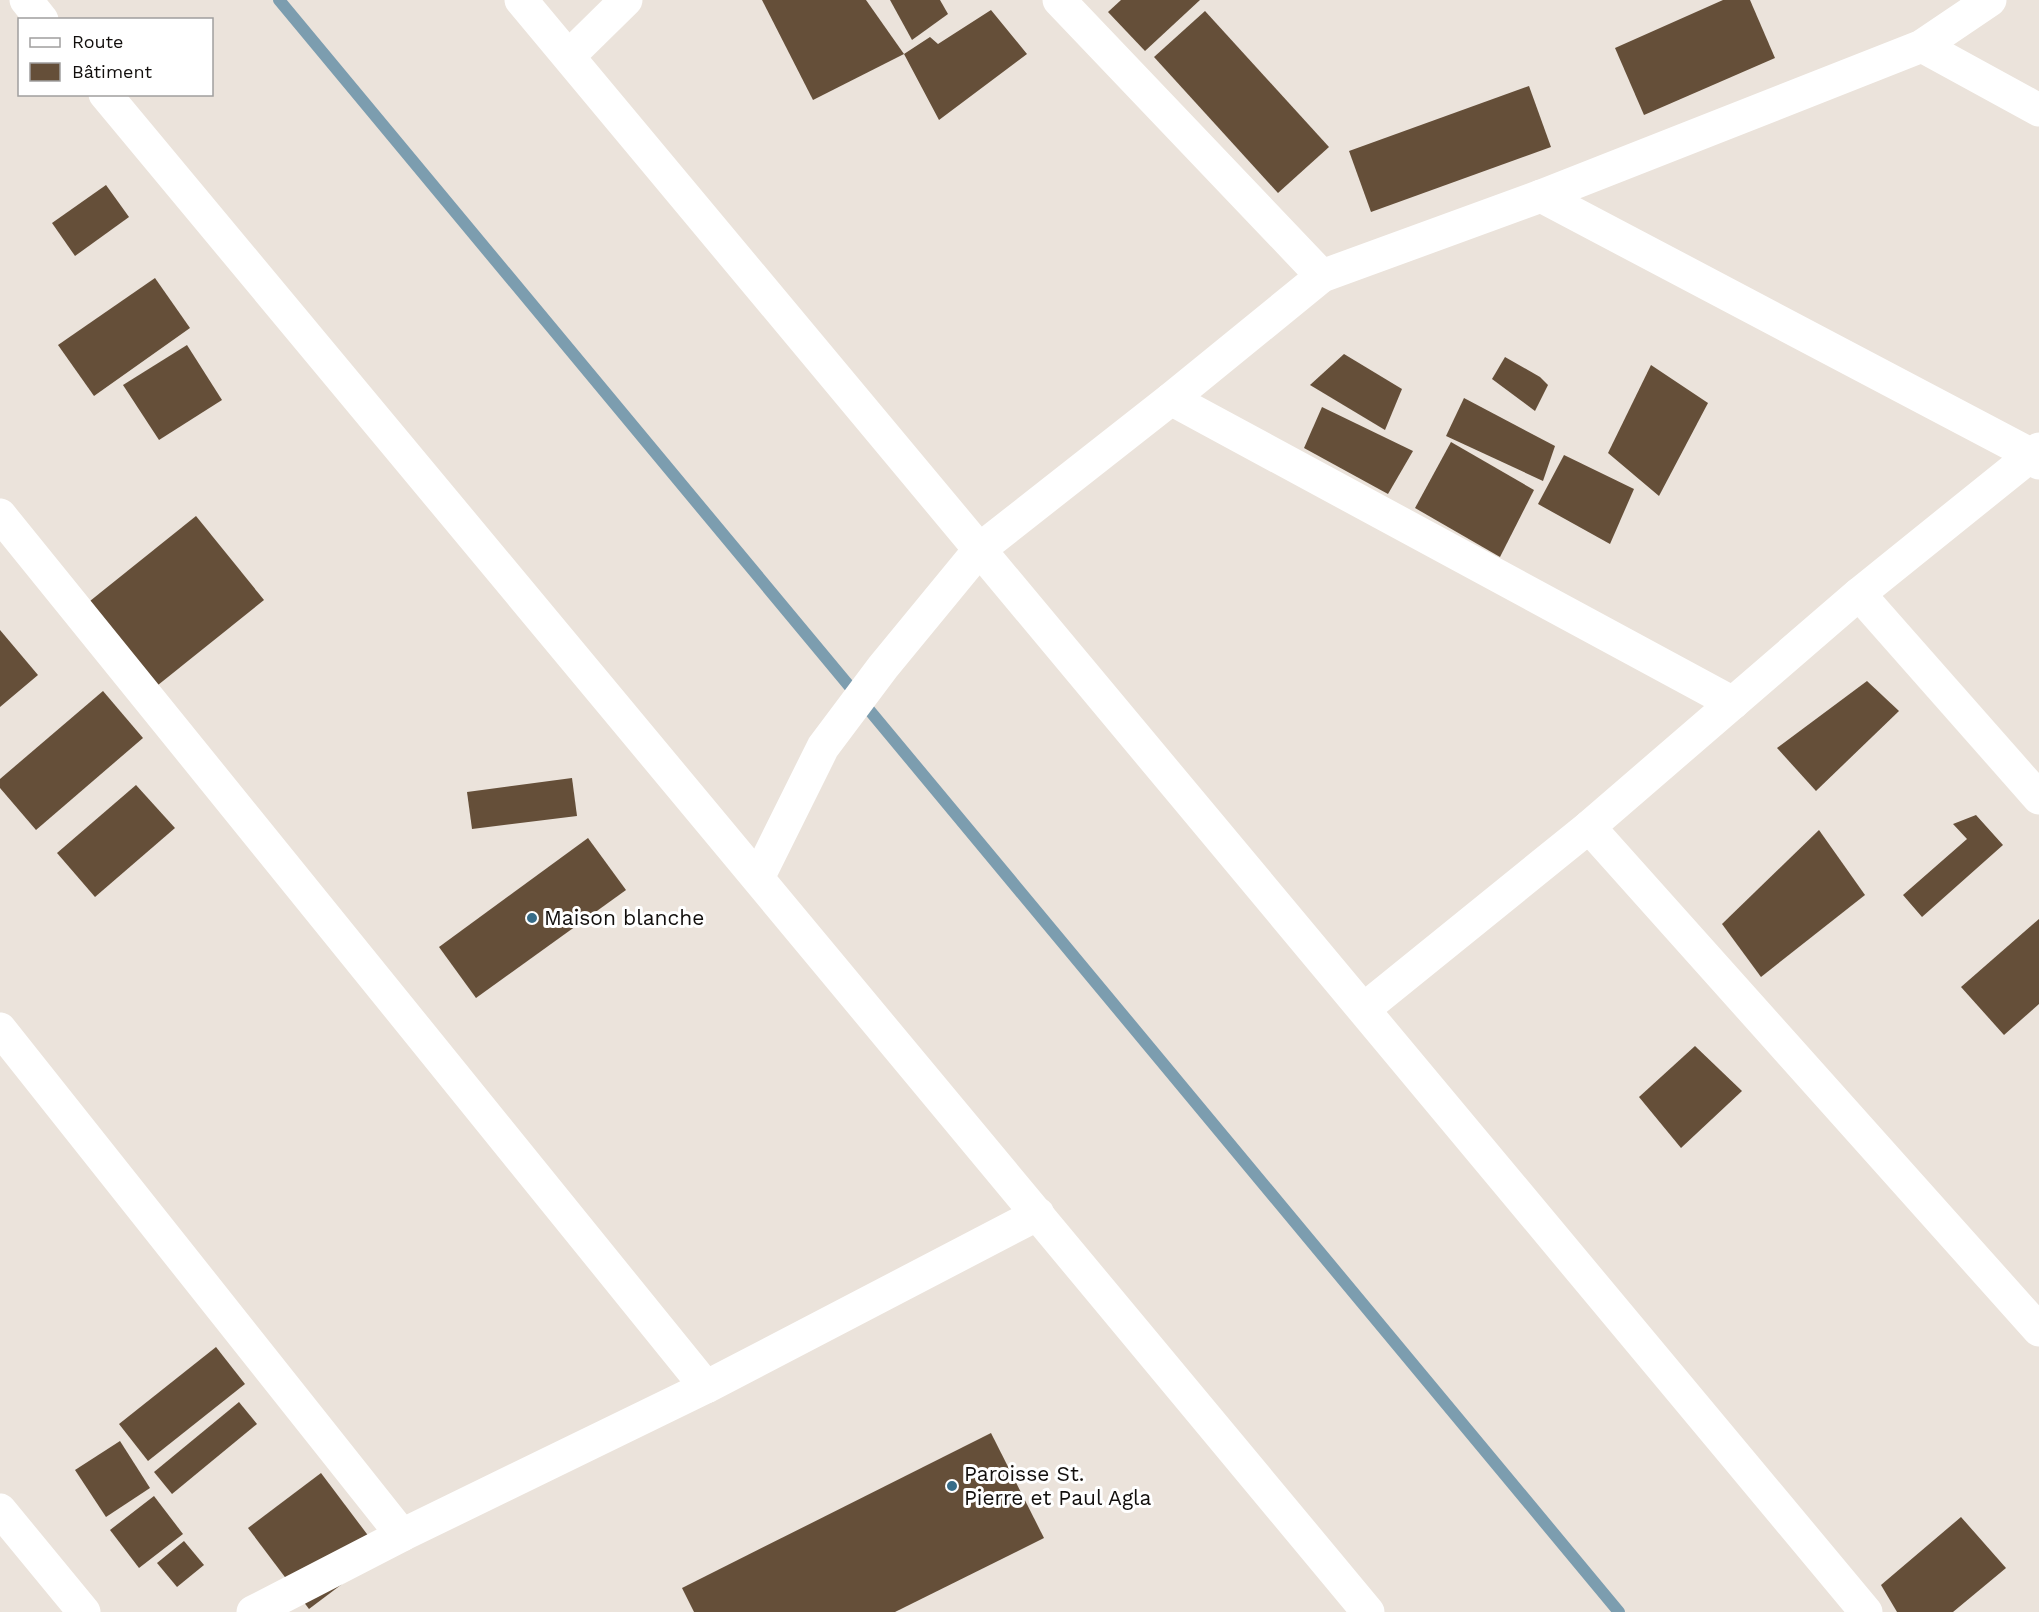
<svg xmlns="http://www.w3.org/2000/svg" width="2039" height="1612" font-family="'Work Sans',sans-serif">
<style>
.lines{fill:none;stroke-linecap:round;stroke-linejoin:round}
.stream{stroke:#7c9daf;stroke-width:12}
.building{fill:#654f39}
.minor{stroke:#fff;stroke-width:33}
.tertiary{stroke:#fff;stroke-width:33}
.poi-dot{fill:#366c88;stroke:#fff;stroke-width:2}
.labels{text-anchor:middle;stroke-width:6;stroke-linejoin:round;paint-order:stroke}
.poi-label{font-size:21px;fill:#120f0d;stroke:#fff;text-anchor:start}
</style>
<rect width="100%" height="100%" fill="#ebe3db"/>
<g class="lines">
<!-- stream -->
<path class="stream" d="M279,0l1340,1612"/>
</g>
<!-- building -->
<g class="building">
<path d="M762,0h104l38,54 -91,46z"/>
<path d="M890,0h50l8,14 -36,26z"/>
<path d="M1121,0h79l-55,51 -37,-39z"/>
<path d="M1723,0h27l25,58 -131,57 -29,-67z"/>
<path d="M991,10l36,44 -88,66 -35,-66 26,-17 8,7z"/>
<path d="M1205,11l124,136 -51,46 -124,-136z"/>
<path d="M1529,86l22,61 -180,65 -22,-61z"/>
<path d="M106,185l23,32 -54,39 -23,-33z"/>
<path d="M155,278l35,50 -96,68 -36,-51z"/>
<path d="M187,345l35,55 -63,40 -36,-55z"/>
<path d="M1344,354l58,35 -17,41 -75,-45z"/>
<path d="M1505,357l35,20 8,8 -13,26 -43,-32z"/>
<path d="M1651,365l57,38 -49,93 -51,-43z"/>
<path d="M1464,398l91,48 -12,35 -97,-45z"/>
<path d="M1322,407l91,44 -25,43 -84,-46z"/>
<path d="M1451,442l83,48 -34,67 -85,-49z"/>
<path d="M1564,455l70,34 -24,55 -72,-40z"/>
<path d="M196,516l68,84 -111,89 -68,-84z"/>
<path d="M0,630l38,45 -38,32z"/>
<path d="M1867,681l32,30 -83,80 -39,-43z"/>
<path d="M103,691l40,47 -107,92 -36,-42v-9z"/>
<path d="M572,778l5,38 -105,13 -5,-37z"/>
<path d="M136,785l39,43 -80,69 -38,-44z"/>
<path d="M1976,815l27,30 -81,72 -19,-22 64,-56 -14,-15z"/>
<path d="M1819,830l46,65 -104,82 -39,-53z"/>
<path d="M588,838l38,52 -150,108 -37,-51z"/>
<path d="M2039,919v85l-35,31 -43,-48z"/>
<path d="M1695,1046l47,45 -61,57 -42,-51z"/>
<path d="M216,1347l29,37 -97,77 -29,-37z"/>
<path d="M239,1402l18,22 -85,70 -18,-22z"/>
<path d="M991,1433l53,105 -149,74h-201l-12,-24z"/>
<path d="M120,1441l30,47 -44,29 -31,-47z"/>
<path d="M321,1473l61,81 -73,55 -61,-81z"/>
<path d="M154,1496l29,38 -44,34 -29,-38z"/>
<path d="M1961,1517l45,51 -53,44h-56l-16,-27z"/>
<path d="M184,1541l20,24 -27,22 -20,-24z"/>
</g>
<g class="lines">
<!-- minor -->
<g class="minor">
<path d="M521,0l1345,1612"/>
<path d="M1059,0l263,276"/>
<path d="M1922,46l117,64"/>
<path d="M569,56l57,-56"/>
<path d="M1541,196l489,258 9,9"/>
<path d="M1171,399l562,304"/>
<path d="M0,515l706,872"/>
<path d="M1859,594l180,204"/>
<path d="M1589,827l450,503"/>
<path d="M758,878l65,-131 60,-80 97,-118 191,-150 151,-123 219,-80 381,-150 68,-46"/>
<path d="M1364,1009l225,-182 270,-233 180,-145"/>
<path d="M0,1029l402,506"/>
<path d="M0,1510l84,102"/>
<path d="M253,1612l149,-77 304,-148 332,-173"/>
</g>
<!-- tertiary -->
<g class="tertiary">
<path d="M26,0l16,20"/>
<path d="M105,94l1263,1518"/>
</g>
</g>
<!-- markers -->
<g class="poi-dot">
<circle cx="532" cy="918" r="6"/>
<circle cx="952" cy="1486" r="6"/>
</g>
<g class="labels">
<!-- poi labels -->
<g class="poi-label">
<text x="544" y="925">Maison blanche</text>
<text x="964" y="1481">Paroisse St.<tspan x="964" dy="24">Pierre et Paul Agla</tspan></text>
</g>
</g>
<!-- legend -->
<rect x="18" y="18" width="195" height="78" fill="#ffffff" stroke="#a09f9e" stroke-width="1.5"/>
<rect x="30" y="38" width="30" height="9" fill="#ffffff" stroke="#a09f9e" stroke-width="1.5"/>
<text x="72" y="48" font-size="18" fill="#120f0d">Route</text>
<rect x="30" y="63" width="30" height="18" fill="#654f39" stroke="#a09f9e" stroke-width="1.5"/>
<text x="72" y="78" font-size="18" fill="#120f0d">Bâtiment</text>
</svg>
